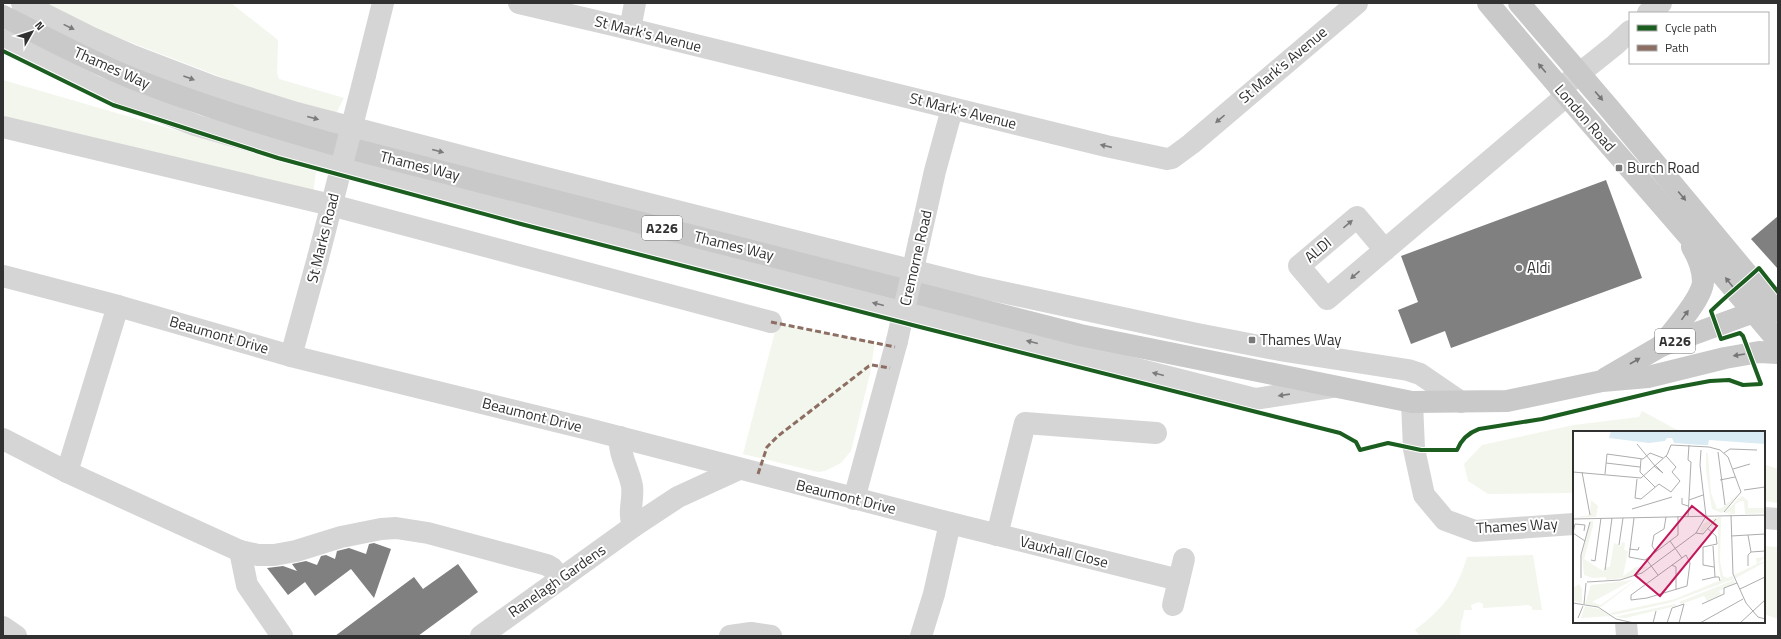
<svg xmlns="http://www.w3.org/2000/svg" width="1781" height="639" font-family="'Titillium Web',sans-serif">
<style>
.green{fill:#f2f6ed}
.building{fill:#808080}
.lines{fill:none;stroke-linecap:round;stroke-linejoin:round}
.minor{stroke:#d5d5d5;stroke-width:22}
.major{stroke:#c9c9c9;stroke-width:22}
.minor-bridge{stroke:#d5d5d5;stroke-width:22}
.quiet{stroke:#8d6e63;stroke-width:3;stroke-dasharray:6 3;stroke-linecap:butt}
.cycleway-casing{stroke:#fff;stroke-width:6}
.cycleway{stroke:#1b5e20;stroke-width:4}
.oneway{fill:#7b7b7b}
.oneway2{fill:#757575}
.poi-dot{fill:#797979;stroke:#fff;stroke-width:1.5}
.labels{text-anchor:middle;stroke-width:4;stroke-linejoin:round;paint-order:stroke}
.shield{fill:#fff;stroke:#6f6f6f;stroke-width:1}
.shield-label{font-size:14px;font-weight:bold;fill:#313131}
.street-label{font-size:15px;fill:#313131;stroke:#fff}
.poi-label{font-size:15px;fill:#313131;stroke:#fff;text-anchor:start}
.inset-road{fill:none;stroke:#adadad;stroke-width:1}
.view{fill:#c2185b;fill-opacity:0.15;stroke:#c2185b;stroke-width:2}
.inset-edge{fill:none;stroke:#313131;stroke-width:2}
</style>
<rect width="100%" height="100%" fill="#fff"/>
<!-- green -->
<g class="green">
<path d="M37,3h194l47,37 -1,33 2,6 65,19 -11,21 -13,-4 -263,-101z"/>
<path d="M3,80l313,91 -3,24 -310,-78z"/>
<path d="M777,324l98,18 -5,32 -19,77 -10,12 -16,8 -7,1 -75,-18z"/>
<path d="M1642,411l39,21h-107v61l-86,1 -20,-13 -4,-17 18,-19 92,-20 65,-8z"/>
<path d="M1764,464l14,5v34l-14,-2z"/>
<path d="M1764,546l14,1v72l-14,-5z"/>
<path d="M1533,555l9,55h-10v-3l-4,-2 -45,3v-4l-4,-2 -8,3 1,5h-8l-1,7 -2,5 -1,14h-40l-5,-6c28,-21 42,-39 52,-73z"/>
</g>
<!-- building -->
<g class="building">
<path d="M1606,180l36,98 -191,70 -6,-17 -34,13 -13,-34 20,-8 -17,-46z"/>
<path d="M1778,216v53l-27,-30z"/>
<path d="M374,543l17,6 -17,49 -23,-29 -36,27 -10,-14 -17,13 -21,-27 16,-2 14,5 -5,-7 14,-3 11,4 4,-9 5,-1 9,4 2,-8 12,-3 17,6 3,-10z"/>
<path d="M458,564l20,28 -60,44h-83l79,-59 9,12z"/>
</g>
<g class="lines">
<!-- minor -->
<g class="minor">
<path d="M22,3l70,35 41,18 81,31 82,26 218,57 460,116 223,48 88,17 123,19 12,4 41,28"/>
<path d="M519,3l111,26 476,117 61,13 5,-1 19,-14 166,-141"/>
<path d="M1648,13l13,-10"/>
<path d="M630,29l5,-26"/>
<path d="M3,40l93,47 99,38 74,21 118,33 868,220 78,-12"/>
<path d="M365,75l18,-72"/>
<path d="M1560,89l55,-44 15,-14"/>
<path d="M3,127l328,78 440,117"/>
<path d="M919,242l16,-71 17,-62"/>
<path d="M1385,250l-28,-33 -58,49 28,33 239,-203"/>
<path d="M3,276l115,30 173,50 293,72 366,95 -16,71 -13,42"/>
<path d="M291,356l27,-98"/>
<path d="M1412,402l2,47 10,46 21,25 30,11 99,-7"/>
<path d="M3,439l64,33 173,79 7,34 35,51"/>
<path d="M67,472l51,-166"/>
<path d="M854,499l43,-158"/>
<path d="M1764,518l14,1"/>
<path d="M950,523l229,57"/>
<path d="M634,526l44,-29 61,-28"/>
<path d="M997,535l28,-112 131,10"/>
<path d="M240,551l18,4h16l22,-4 45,-14 40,-8 15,-1 32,5 119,32 5,3 9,11"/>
<path d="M1173,605l11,-46"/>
<path d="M1626,622l1,14"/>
<path d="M3,627l13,9"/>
<path d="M481,636l153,-110c-7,-12 0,-26 -2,-40 -3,-17 -14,-32 -12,-49"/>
<path d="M730,636l21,-3 20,3"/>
</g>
<!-- major -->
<g class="major">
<path d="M1488,3c95,114 195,224 290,338"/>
<path d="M1519,3l90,105 169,203"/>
<path d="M3,16c38,19 75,39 114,56 69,29 141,51 212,71l751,192 332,67 95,-1 95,-20 46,-4 77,-19 34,-6 19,1"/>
<path d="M1661,346c11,-14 41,-47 42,-64 0,-13 -5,-25 -11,-35"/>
<path d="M1606,378l55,-32 93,-34 13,3"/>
</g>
<!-- minor-bridge -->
<g class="minor-bridge">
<path d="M318,258l47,-183"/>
<path d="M897,341l22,-99"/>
</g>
<!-- quiet -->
<g class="quiet">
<path d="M771,322l124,25"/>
<path d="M758,474l9,-27 11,-11 91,-70 3,-1 18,3"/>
</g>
<defs>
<path id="cycleway" d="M3,51l110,54 165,53 243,66 403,104 416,105 16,9 4,8 28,-7 33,7h36c4,-10 11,-17 22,-21l63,-10 125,-30 43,-8 19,-1 14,5 18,-1 -18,-48 -3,-3 -19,6 -10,-28c15,-15 32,-28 48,-43l19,24"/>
</defs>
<!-- cycleway casing -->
<use href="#cycleway" class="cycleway-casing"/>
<!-- cycleway -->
<use href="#cycleway" class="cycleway"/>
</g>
<!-- one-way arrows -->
<defs><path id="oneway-solid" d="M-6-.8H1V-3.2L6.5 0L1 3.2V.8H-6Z"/></defs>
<g class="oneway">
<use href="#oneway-solid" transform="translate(69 27) rotate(26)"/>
<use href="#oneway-solid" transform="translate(189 78) rotate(20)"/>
<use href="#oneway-solid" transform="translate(313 118) rotate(15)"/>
<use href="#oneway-solid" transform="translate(1220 119) rotate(140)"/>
<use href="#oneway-solid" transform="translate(1106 146) rotate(-167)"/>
<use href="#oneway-solid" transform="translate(438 151) rotate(15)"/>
<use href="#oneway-solid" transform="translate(1348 224) rotate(-40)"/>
<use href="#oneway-solid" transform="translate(1355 275) rotate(139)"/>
<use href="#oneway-solid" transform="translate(878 304) rotate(-166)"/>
<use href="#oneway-solid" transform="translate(1032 342) rotate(-166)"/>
<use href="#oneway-solid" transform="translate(1158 374) rotate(-166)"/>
<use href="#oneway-solid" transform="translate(1284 395) rotate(172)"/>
</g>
<g class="oneway2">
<use href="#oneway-solid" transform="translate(1542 68) rotate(-130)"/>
<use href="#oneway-solid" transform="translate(1599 96) rotate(49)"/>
<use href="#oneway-solid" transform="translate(1682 196) rotate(50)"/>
<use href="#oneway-solid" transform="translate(1729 282) rotate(-129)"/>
<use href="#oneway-solid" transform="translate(1685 315) rotate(-54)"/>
<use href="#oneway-solid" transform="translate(1739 355) rotate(171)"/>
<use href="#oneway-solid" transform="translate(1635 361) rotate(-30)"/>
</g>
<!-- markers -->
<g class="poi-dot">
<rect x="1615" y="164" width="8" height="8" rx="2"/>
<circle cx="1519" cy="268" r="4"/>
<rect x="1248" y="336" width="8" height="8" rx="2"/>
</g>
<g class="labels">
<!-- shield labels -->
<g class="shield">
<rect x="642" y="216" width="40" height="24" rx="3"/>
<rect x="1655" y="329" width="40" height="24" rx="3"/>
</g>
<g class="shield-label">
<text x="662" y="233">A226</text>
<text x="1675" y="346">A226</text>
</g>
<!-- street labels -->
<g class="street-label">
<text transform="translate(648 34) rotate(14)" y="5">St Mark's Avenue</text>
<text transform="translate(1283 65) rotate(-40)" y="5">St Mark's Avenue</text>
<text transform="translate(112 68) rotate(24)" y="5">Thames Way</text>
<text transform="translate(963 111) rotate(14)" y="5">St Mark's Avenue</text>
<text transform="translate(1585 118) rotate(49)" y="5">London Road</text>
<text transform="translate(420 166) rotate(14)" y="5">Thames Way</text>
<text transform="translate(323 238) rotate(-76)" y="5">St Marks Road</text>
<text transform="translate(734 246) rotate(14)" y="5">Thames Way</text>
<text transform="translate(1318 250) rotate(-40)" y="5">ALDI</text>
<text transform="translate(916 258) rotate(-77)" y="5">Cremorne Road</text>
<text transform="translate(219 335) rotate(16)" y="5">Beaumont Drive</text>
<text transform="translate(532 415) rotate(14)" y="5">Beaumont Drive</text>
<text transform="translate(846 497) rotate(14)" y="5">Beaumont Drive</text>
<text transform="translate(1517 526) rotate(-3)" y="5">Thames Way</text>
<text transform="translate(1064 552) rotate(14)" y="5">Vauxhall Close</text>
<text transform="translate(557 581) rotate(-35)" y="5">Ranelagh Gardens</text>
</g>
<!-- poi labels -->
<g class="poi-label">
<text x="1627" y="173">Burch Road</text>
<text x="1527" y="273">Aldi</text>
<text x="1260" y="345">Thames Way</text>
</g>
</g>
<!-- overview -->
<g transform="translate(1573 431)">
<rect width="192" height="192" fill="#fff"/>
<path d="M133,21l2,2 3,39 6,16 5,-1 16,-14 -16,19 -10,-4 -6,-38zM169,65l6,5v7h17v5l-20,1 -1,-13h-4l-5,3v10h-8l6,-2 -9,1zM18,69l7,6 -2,11 -23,1 17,-3zM148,86l-1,44 3,15 4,2 5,-2 2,3 -65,24 -56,12 -3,-2 65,-14 46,-19 -3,-19v-37l-7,3 3,-8 -12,14 -2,-2 3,-7 11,-6zM17,90h3v5l-9,33 19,12 3,-4h4l4,-24 7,3 1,-4 3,1 -1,7 4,1 -5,25 13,-9h11l-17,10 -24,3v-3l-13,1 -9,-3 -2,-20zM192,126l-7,6 7,-1 -29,16 -2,-3 23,-11 -1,-6zM79,137l-51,39 -16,-3 6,-19 42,-5 -41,22 9,3zM161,149l1,3 -16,8 2,4 -14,6 -3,-5 -23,8 -2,-2zM6,153l3,5v14l-9,-2v-13zM102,173l1,2 -51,12 -11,-1zM12,175l14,3 11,7 -29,2z" fill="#f2f6ed"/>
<path d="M38,0h154v13l-56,-4 -1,5h-6l-28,-2 -2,-5h-5l-2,3 -16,2 -40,-5z" fill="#daebf4"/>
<path class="inset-road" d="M64,13l18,22M116,14l-1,15 3,2M128,19l-1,15 6,51M145,21l7,53M151,22l6,-4 27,1M68,28l-1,13 15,15M33,32l34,4M81,35l9,7 -8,-8M160,38l17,-5M0,41l68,6 26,-23 4,-10 38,2 11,3 8,7 13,35M9,41l8,43M32,43l2,-20 36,5 7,-6 13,5M64,48l-2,19 6,1 18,-15 12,8 9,-11 -8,-9 4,-5 -10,-11M147,49l15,-3M171,59l21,-3M109,67v6l6,2M116,69l14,-5M59,78l40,-12M151,81l17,-20M158,84l2,59 13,29 12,14 7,2M115,86l3,-55M61,87l-5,39 16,3 33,-25v-19M0,88l192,-4M134,97l9,8 1,8 -14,3v18l11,2M0,102l2,-9 10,1 -1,6M0,102l12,8M123,102l7,1 13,-15M175,104l3,17 14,-1M158,105l34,-2M97,110l12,17M46,114l4,-27M140,115l2,31M56,118l9,1 1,-3M83,121l-4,-6 2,-11 10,-6 2,-12M113,124l4,8 -3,23 -40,12 -16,2v-5zM73,128l12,16M18,129l4,1 6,-43M99,134l4,2v23M175,135v-11l3,-3M32,139l7,-52M8,147v-23l9,-33M129,149l13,-3h4l1,4M14,151l33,-2 22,-7 54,-40 10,-17M167,158l25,-12M0,172l25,4 18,12 18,4M11,173l2,-21M129,173l22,-10v-6l13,-5M5,187l5,-12M80,192l3,-12M94,192l5,-15 12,-4 -5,19M127,192l43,-24M167,192l25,-23"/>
<path class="view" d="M119,75l25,20 -57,70 -25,-21z"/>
<rect width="192" height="192" class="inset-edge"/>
</g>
<!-- border -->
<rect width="1781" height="639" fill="none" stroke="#313131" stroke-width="8"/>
<!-- legend -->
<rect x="1629" y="12" width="140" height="52" fill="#ffffff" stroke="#adadad"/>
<rect x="1637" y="25" width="20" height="6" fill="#1b5e20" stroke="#adadad"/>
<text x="1665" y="32" font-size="12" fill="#313131">Cycle path</text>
<rect x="1637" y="45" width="20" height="6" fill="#8d6e63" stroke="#adadad"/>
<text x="1665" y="52" font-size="12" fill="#313131">Path</text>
<!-- north arrow -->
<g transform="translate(32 32) rotate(51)" stroke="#ffffff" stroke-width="3" paint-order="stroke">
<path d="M0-3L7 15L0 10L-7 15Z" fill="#313131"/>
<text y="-6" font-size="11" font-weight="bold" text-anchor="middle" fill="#313131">N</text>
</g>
</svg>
